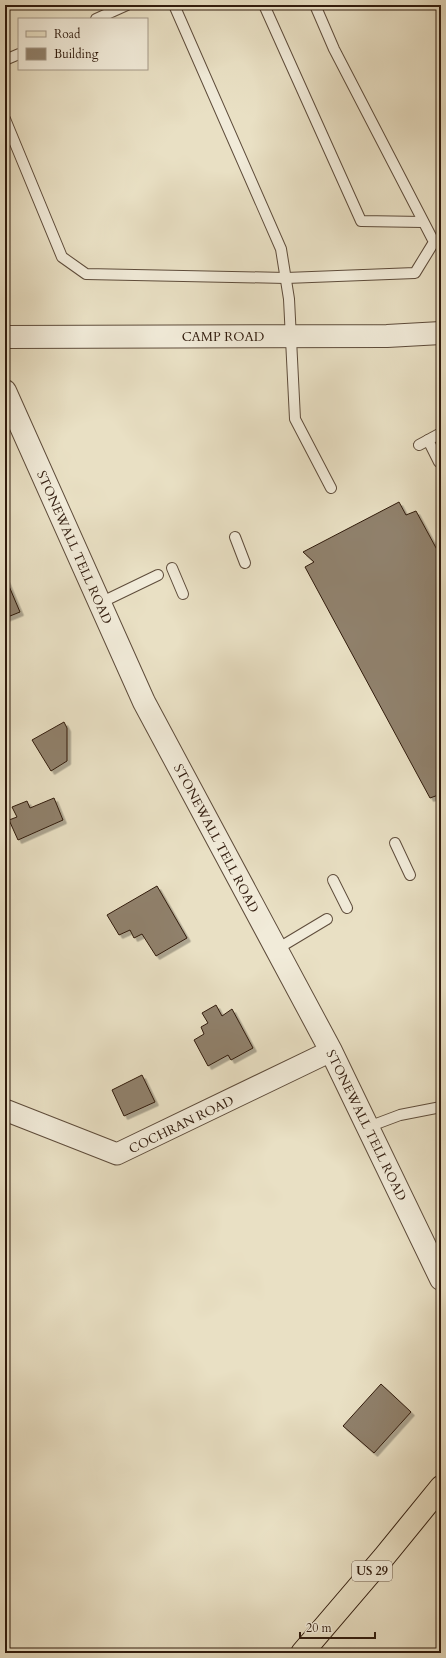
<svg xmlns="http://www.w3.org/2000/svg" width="446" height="1658" font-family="Cardo,serif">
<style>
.building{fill:#90816c;stroke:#301b0d;filter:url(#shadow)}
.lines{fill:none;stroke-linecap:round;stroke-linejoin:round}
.service-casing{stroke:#5e4c3b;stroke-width:12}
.minor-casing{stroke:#5e4c3b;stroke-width:23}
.tertiary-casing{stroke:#5e4c3b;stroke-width:24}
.primary-casing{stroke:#301b0d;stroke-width:24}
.service{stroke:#f1ebd9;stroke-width:10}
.minor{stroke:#f1ebd9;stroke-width:21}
.tertiary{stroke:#f1ebd9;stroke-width:22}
.primary{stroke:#e9e0c4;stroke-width:22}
.labels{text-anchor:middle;stroke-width:3;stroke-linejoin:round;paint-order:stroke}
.shield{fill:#f1ebd9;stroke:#6a594a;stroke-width:1}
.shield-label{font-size:12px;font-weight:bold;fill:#301b0d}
.street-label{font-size:13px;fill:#301b0d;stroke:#f1ebd9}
</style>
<defs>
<filter id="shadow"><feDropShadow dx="3.5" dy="3.5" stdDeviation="0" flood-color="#0004"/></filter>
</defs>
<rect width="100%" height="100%" fill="#e9e0c4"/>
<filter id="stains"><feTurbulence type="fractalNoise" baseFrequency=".005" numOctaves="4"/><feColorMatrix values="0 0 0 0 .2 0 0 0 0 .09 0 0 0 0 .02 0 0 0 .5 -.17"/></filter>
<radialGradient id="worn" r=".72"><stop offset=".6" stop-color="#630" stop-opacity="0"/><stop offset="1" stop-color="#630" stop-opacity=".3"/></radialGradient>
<!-- building -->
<g class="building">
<path d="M399,502l7,13 10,-4 25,46v237l-11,4 -125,-231 9,-5 -11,-10z"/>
<path d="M6,579l14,33 -15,6v-38z"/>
<path d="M64,722l3,6v33l-16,10 -19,-31z"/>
<path d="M54,798l9,22 -45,20 -9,-20 8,-3 -5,-10 15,-6 3,7z"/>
<path d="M157,886l30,52 -31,18 -14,-22 -8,4 -4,-8 -11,5 -12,-20z"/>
<path d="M216,1005l6,11 10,-7 21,39 -22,12 -3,-5 -20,11 -14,-26 10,-6 -3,-7 7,-4 -6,-10z"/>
<path d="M142,1075l13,27 -31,14 -12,-26z"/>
<path d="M381,1384l30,28 -37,41 -31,-27z"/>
</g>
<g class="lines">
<defs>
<g id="service">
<path d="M174,5l107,244 8,50 6,120 36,69"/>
<path d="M264,5l97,216 62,1"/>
<path d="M96,19l31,-14"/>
<path d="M5,60l14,-6"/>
<path d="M5,119l57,138 24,17 200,4 129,-5 19,-31 -100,-193 -19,-44"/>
<path d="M428,440l11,22"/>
<path d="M419,445l22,-12"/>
<path d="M235,537l10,26"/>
<path d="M172,568l11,26"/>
<path d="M100,603l58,-28"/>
<path d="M395,843l15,32"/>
<path d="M333,880l14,28"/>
<path d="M277,949l50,-30"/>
<path d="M368,1127l32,-12 41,-8"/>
</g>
<path id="minor" d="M5,1110l112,44 214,-103"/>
<g id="tertiary">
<path d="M5,337l382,-1 54,-3"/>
<path d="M5,391l139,311 187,349 110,228"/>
</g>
<path id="primary" d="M302,1653l82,-96 57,-70"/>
</defs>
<!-- service casing -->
<use href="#service" class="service-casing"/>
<!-- minor casing -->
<use href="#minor" class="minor-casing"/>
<!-- tertiary casing -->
<use href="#tertiary" class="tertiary-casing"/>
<!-- primary casing -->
<use href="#primary" class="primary-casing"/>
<!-- service -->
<use href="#service" class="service"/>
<!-- minor -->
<use href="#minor" class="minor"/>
<!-- tertiary -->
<use href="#tertiary" class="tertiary"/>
<!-- primary -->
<use href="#primary" class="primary"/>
</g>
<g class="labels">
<!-- shield labels -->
<rect class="shield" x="352" y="1561" width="40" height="20" rx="3"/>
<g class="shield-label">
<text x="372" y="1575">US 29</text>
</g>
<!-- street labels -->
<g class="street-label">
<text x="223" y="341">CAMP ROAD</text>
<text transform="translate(75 547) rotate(66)" y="5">STONEWALL TELL ROAD</text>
<text transform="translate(217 838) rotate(62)" y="5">STONEWALL TELL ROAD</text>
<text transform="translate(181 1124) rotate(-26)" y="5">COCHRAN ROAD</text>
<text transform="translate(367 1125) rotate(64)" y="5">STONEWALL TELL ROAD</text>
</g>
</g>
<!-- margin -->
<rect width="446" height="1658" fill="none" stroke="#e9e0c4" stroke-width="20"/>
<rect x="6" y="6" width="434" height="1646" fill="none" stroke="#301b0d" stroke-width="2"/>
<rect x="10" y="10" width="426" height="1638" fill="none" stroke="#301b0d"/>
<!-- legend -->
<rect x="18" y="18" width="130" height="52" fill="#f1ebd9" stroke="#a49887"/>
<rect x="26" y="31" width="20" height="6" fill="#e9e0c4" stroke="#a49887"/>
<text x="54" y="38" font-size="12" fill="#301b0d">Road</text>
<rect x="26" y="48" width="20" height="12" fill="#90816c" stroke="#a49887"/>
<text x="54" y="58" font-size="12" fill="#301b0d">Building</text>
<!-- scale -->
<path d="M300 1632v6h75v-6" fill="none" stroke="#301b0d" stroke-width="2"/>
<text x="306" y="1632" font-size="12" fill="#301b0d" stroke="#f1ebd9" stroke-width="3" paint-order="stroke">20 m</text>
<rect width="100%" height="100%" filter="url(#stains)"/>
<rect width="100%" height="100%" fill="url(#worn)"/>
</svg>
